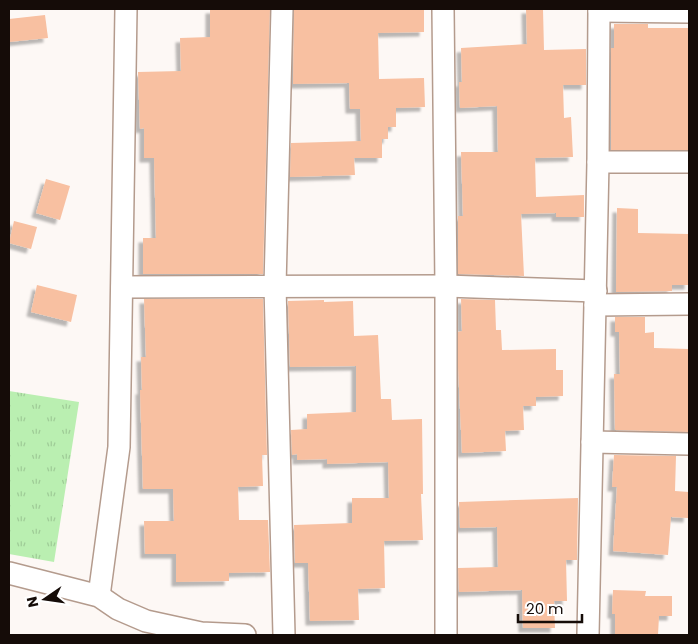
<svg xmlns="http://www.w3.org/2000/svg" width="698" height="644" font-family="Poppins,sans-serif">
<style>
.grass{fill:url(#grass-tufts)}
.building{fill:#f8c0a1;filter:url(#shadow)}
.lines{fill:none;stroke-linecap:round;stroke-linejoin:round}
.street-casing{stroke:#b49b8d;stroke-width:24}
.street{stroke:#fff;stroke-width:21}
</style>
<defs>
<pattern id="grass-tufts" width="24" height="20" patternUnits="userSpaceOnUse" patternTransform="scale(1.25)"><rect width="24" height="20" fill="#baefb1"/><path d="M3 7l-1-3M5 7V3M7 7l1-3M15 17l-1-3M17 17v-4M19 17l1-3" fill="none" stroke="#9fcc97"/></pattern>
<filter id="shadow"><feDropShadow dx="-4.5" dy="4.5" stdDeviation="1" flood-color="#0004"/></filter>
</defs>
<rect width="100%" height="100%" fill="#fdf8f5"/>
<!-- grass -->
<path class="grass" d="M9,391l70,11 -25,160 -45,-8z"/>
<!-- building -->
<g class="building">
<path d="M210,9h60l-7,265h-120v-36h13l-2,-80h-10v-30l-4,1 -2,-57 43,-1 -1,-33 30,-1z"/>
<path d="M294,9h130v23l-46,1 1,46 45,-1 1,29 -29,1v19h-8v12h-6v19h-28l1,17 -65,2 1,-34 70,-2 -1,-32h-10l-1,-26 -56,1z"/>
<path d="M526,9h17l1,41 42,-1v36h-23l1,33 7,-1 2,40 -38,1 1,39 48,-2v22h-28v-4l-35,1 3,62 -66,-2v-58h5l-2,-64h37l-1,-46 -37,2 -1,-26h3l-1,-34 66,-4z"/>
<path d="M45,15l3,23 -39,4v-23z"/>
<path d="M614,24h34v4h41v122h-78v-102h3z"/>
<path d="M46,179l24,7 -10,34 -24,-7z"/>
<path d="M617,208l21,1v24l51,1v51h-17v6l-56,1z"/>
<path d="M14,221l23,6 -6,22 -22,-6z"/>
<path d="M37,285l40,10 -6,27 -40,-10z"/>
<path d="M144,299h119l4,156h-5l1,31 -25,1 1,33h29l2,52 -41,1v8l-53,1v-28h-31l-1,-33h30l-1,-32h-30l-3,-99h2l-1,-33h5z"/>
<path d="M461,299l34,1 1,30h5l1,20 54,-1v21h7v26l-27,1v9h-13l1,24 -19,1 1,20 -44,2 -4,-87v-34l4,-1z"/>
<path d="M324,300v2l29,-1 1,35 24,-1 3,64h10l1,21 30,-1 1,75h-2l2,46 -39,1 1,47 -27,1 1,31 -49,1 -2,-58h-13l-1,-38 58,-2v-25h37l-1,-36 -61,2v-5l-30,1v-6l-5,1 -1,-25 16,-1v-15l49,-2v-46l-66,1 -2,-66z"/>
<path d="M615,317h30v16l9,-1v16l35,1v83l-74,-2 -1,-56h6l-1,-42h-4z"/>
<path d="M614,455l62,1 -1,35 14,1 -1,26 -17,-1 -3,38 -55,-4 4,-64h-5z"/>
<path d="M578,498l-1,62h-11l1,41h-13l1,27h-32l-1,-38 -63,2 -1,-24 40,-1 -1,-40 -37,1 -1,-26z"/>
<path d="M613,590l33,1 -1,5h27v20h-13l-1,19h-43v-21h-3z"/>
</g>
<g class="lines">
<defs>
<g id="street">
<path d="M282,9l-7,277 9,349"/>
<path d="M443,9l3,277v349"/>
<path d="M599,11l90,1"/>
<path d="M598,162h91"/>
<path d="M122,287l324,-1 150,5"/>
<path d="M595,305l94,-1"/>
<path d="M592,442l97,2"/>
<path d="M9,573l90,23 19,13 28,12 55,12 44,2"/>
<path d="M99,596l20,-149 7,-438"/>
<path d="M588,635l10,-473 1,-153"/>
</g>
</defs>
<!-- street casing -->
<use href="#street" class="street-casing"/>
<!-- street -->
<use href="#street" class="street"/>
</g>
<!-- border -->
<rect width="698" height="644" fill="none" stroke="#150c08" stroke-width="20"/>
<!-- north arrow -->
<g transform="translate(45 599) rotate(257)" stroke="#ffffff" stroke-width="4" paint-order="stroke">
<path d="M0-4L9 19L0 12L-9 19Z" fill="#150c08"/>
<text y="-8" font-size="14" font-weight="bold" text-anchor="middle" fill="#150c08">N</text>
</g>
<!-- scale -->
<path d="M518 614v8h64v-8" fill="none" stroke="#150c08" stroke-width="2.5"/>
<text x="526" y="614" font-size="15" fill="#150c08" stroke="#ffffff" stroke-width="4" paint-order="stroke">20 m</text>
</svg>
